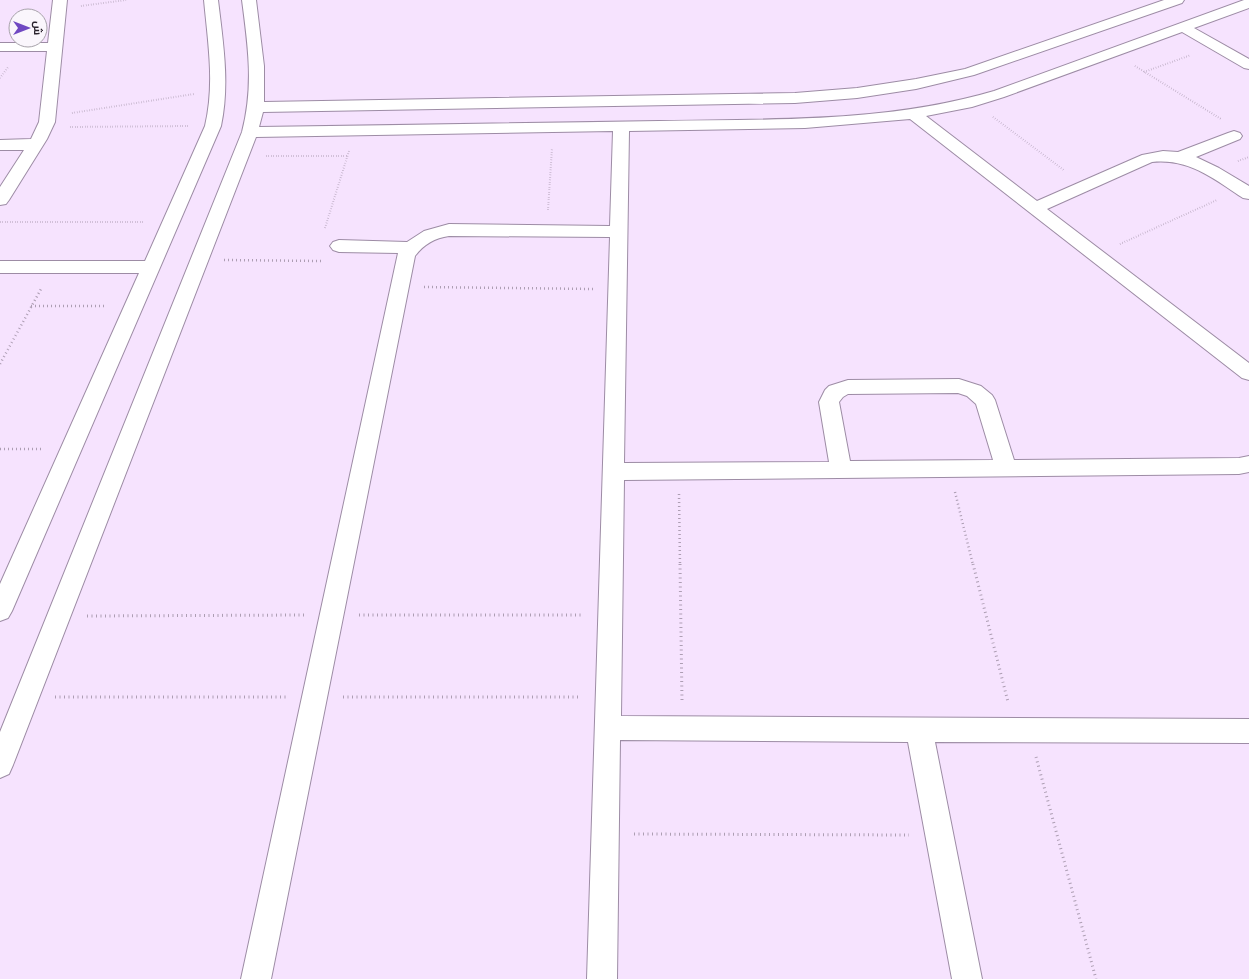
<svg xmlns="http://www.w3.org/2000/svg" width="1249" height="979" font-family="'Playfair Display',Cairo,serif">
<style>
.lines{fill:none;stroke-linecap:round;stroke-linejoin:round}
.minor-casing{stroke:#9d8ca5;stroke-width:2}
.path-far2{stroke:#ad9eb3;stroke-width:2;stroke-dasharray:0.5 2;stroke-linecap:butt}
.path-far1{stroke:#ad9eb3;stroke-width:2.5;stroke-dasharray:1 3;stroke-linecap:butt}
.path{stroke:#ad9eb3;stroke-width:3;stroke-dasharray:1 3.5;stroke-linecap:butt}
.minor{fill:#fff;fill-rule:evenodd}
</style>
<rect width="100%" height="100%" fill="#f6e3fe"/>
<g class="lines">
<defs>
<g id="minor">
<path d="M53,0h14l-12,122 -8,17 -38,61 -3,4 -6,1v-18l24,-37h-24v-10l31,-1 8,-17 8,-71h-47v-8h48z"/>
<path d="M204,0h14c5,42 12,84 3,126l-209,485 -4,7 -8,3v-37l139,-311h-139v-12h145l60,-135c10,-42 3,-83 -1,-126z"/>
<path d="M242,0h14l8,66v36l531,-9 62,-5 59,-9 49,-10 199,-69h20l-2,3 -208,72 -58,14 -59,9 -62,5 -532,9 -4,15c133,-2 267,-4 400,-6 112,-2 226,2 335,-30l250,-91h5v8l-55,20 55,31v10l-5,-1 -62,-36 -178,65 -32,10 -46,9 111,85 105,-46 21,-4 15,1 50,-19 6,-2 6,2 2,3 -2,3 -44,18 23,11 30,18v13l-6,-1c-29,-19 -54,-40 -91,-36l-105,47 202,154v17l-7,-2 -332,-259 -105,9 -176,3 -5,332 205,-1 -10,-60 6,-12 4,-4 19,-6 111,-1 22,7 11,9 3,5 19,60 225,-2 10,-2v16l-10,2 -615,6 -3,236 628,3v24l-314,-1 47,237h-30l-44,-237 -288,-2 -3,239h-30l23,-742 -161,-1c-14,2 -25,8 -34,20l-144,723h-30l157,-726 -59,-1 -6,-2 -3,-4 3,-4 6,-2 68,2 17,-11 25,-7 161,2 3,-95 -357,6 -243,628 -4,9 -9,4v-46l242,-600c12,-46 6,-86 0,-132zM958,393l9,3 9,8 17,56 -143,1 -11,-59 4,-5 5,-3z"/>
</g>
</defs>
<!-- minor casing -->
<use href="#minor" class="minor-casing"/>
<!-- path-far2 -->
<g class="path-far2">
<path d="M81,6l45,-6"/>
<path d="M1135,66l86,53"/>
<path d="M1144,72l47,-17"/>
<path d="M0,78l8,-11"/>
<path d="M72,113l122,-19"/>
<path d="M993,117l72,54"/>
<path d="M70,127l119,-1"/>
<path d="M266,156h81"/>
<path d="M1238,161l11,-4"/>
<path d="M548,210l4,-62"/>
<path d="M0,222h145"/>
<path d="M325,228l24,-77"/>
<path d="M1120,244l97,-44"/>
</g>
<!-- path-far1 -->
<g class="path-far1">
<path d="M224,260l97,1"/>
<path d="M424,287l169,2"/>
<path d="M31,306h76"/>
<path d="M0,364l41,-75"/>
<path d="M0,449h42"/>
<path d="M955,492l18,73"/>
<path d="M679,494l1,71"/>
</g>
<!-- path -->
<g class="path">
<path d="M680,564l2,137"/>
<path d="M973,564l35,138"/>
<path d="M359,615h223"/>
<path d="M87,616l217,-1"/>
<path d="M55,697h231"/>
<path d="M343,697h237"/>
<path d="M1036,757l60,222"/>
<path d="M634,834l275,1"/>
</g>
<!-- minor -->
<use href="#minor" class="minor"/>
</g>
<!-- north arrow -->
<g transform="translate(28 28) rotate(90)"><circle r="19" fill="#faf6fc" stroke="#a7a2aa"/>
<path d="M0-3L7 15L0 10L-7 15Z" fill="#7049c2"/>
<text y="-6" font-size="11" font-weight="bold" text-anchor="middle" fill="#2b242e">ش</text>
</g>
</svg>
